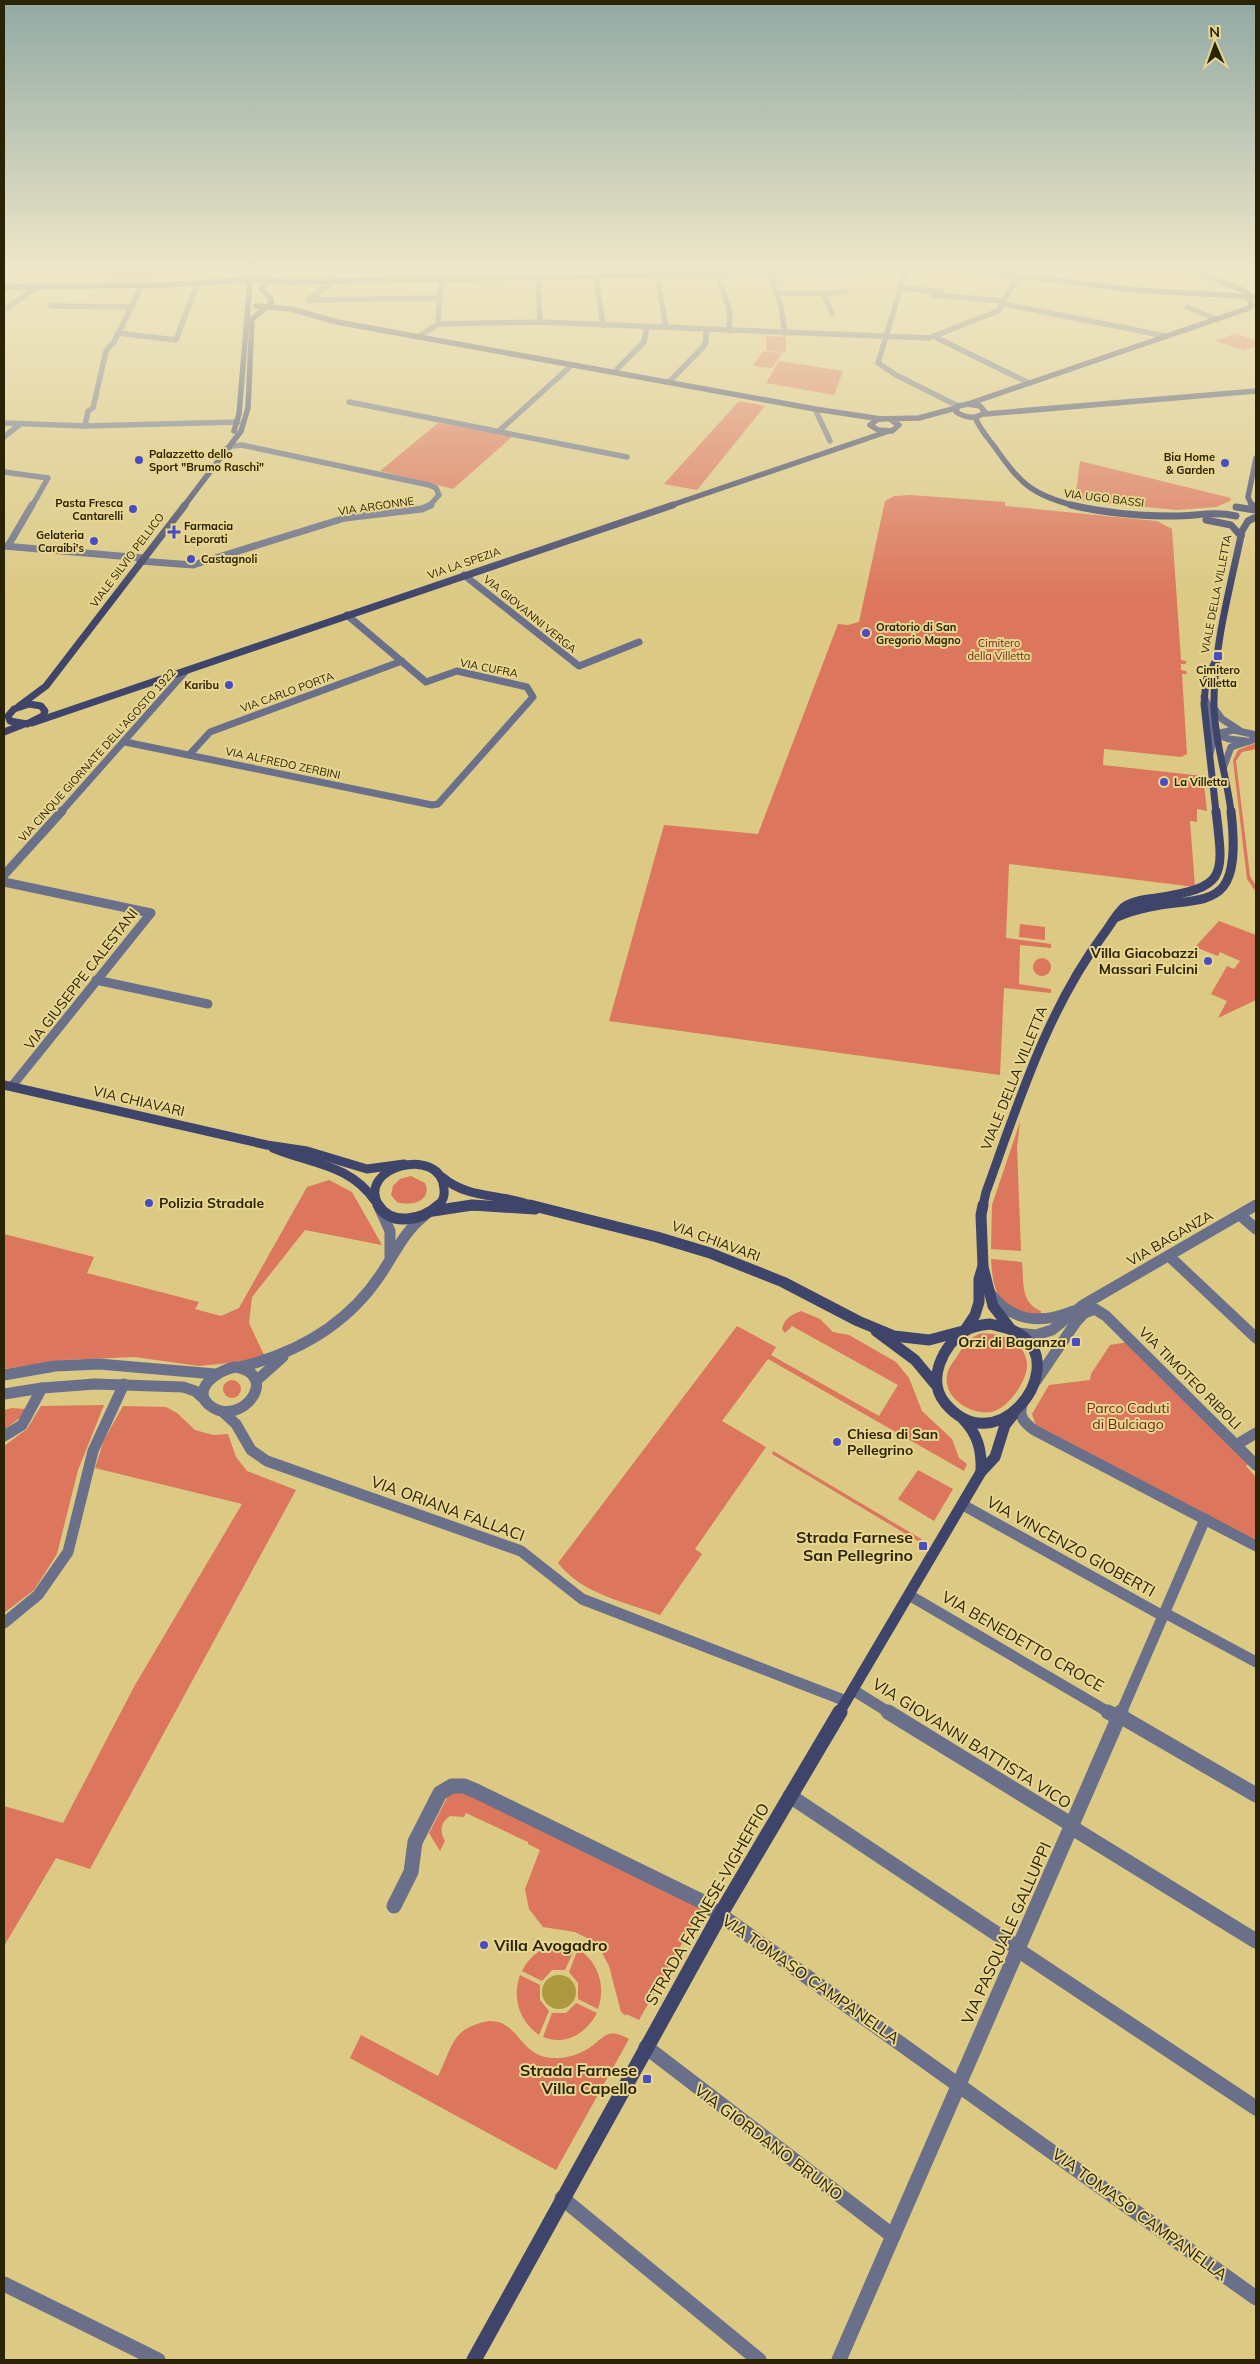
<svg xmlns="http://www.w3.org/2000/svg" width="1260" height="2364" font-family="Mulish,sans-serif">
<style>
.green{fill:#dc765c}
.water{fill:#ae983d}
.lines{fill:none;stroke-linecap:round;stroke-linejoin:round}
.street-far4{stroke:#6a7089;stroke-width:5.5}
.street-far3{stroke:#6a7089;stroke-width:7}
.street-far2{stroke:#6a7089;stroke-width:9}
.street-far1{stroke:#6a7089;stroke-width:11}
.street{stroke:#6a7089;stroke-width:15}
.secondary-far4{stroke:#3f456a;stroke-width:5.5}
.secondary-far3{stroke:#3f456a;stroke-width:7}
.secondary-far2{stroke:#3f456a;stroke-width:9}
.secondary-far1{stroke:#3f456a;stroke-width:11}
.secondary{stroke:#3f456a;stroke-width:15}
.poi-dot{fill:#484dc3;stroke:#e8d690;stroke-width:2}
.labels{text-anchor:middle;stroke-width:4;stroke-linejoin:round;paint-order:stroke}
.far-poi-label{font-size:11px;font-weight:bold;fill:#2a2306;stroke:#e8d690;text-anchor:start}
.far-street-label{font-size:11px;fill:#2a2306;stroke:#e8d690}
.far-park-label{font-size:11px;fill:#6f2a18;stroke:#e8d690}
.poi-label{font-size:14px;font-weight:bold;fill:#2a2306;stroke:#e8d690;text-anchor:end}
.street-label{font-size:14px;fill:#2a2306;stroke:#e8d690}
.park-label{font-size:14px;fill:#6f2a18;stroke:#e8d690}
.near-street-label{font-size:16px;fill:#2a2306;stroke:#e8d690}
.near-poi-label{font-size:16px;font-weight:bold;fill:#2a2306;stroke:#e8d690;text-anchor:end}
</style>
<rect width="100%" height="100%" fill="#dbc984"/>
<!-- green -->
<g class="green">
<path d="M119,267h39l-7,15 -45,1z"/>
<path d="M533,267l34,4 105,-2 11,-2 -2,4 -144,2 -9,-3z"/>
<path d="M1213,325l43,16v5l-12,4 -29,-9 20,-7z"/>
<path d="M766,336l20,1v16l-20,-3z"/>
<path d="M763,351l19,2 -10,15 -19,-2z"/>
<path d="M779,361l64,10 -9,24 -68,-12z"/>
<path d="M739,401l26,5 -68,84 -33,-6z"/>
<path d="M438,423l75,13 -60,53 -73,-18z"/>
<path d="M1080,461l151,37 -1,3 -14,6 -40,3 -101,-10z"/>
<path d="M911,495l94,7v4l152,15 15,8 9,131 5,1v3h-5v6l5,1 1,3h-5l5,80 -6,3 -77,-8 -1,16 100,11 4,35 -10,-2v13l-7,-1 5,66 -186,-23 -3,74 45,6v4l-31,-3 -1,39 32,5v4l-47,-5 -4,87 -391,-54 55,-196 94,9 80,-210 10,1 11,-3 26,-121 9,-5z"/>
<path d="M1256,743v6l-14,3 -6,9 14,115 6,10v6l-9,-13 -14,-119 5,-10z"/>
<path d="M1219,921l37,14v65l-38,18 9,-17 -16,-7 16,-28 7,3 6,-8 -20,-9 -2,4 -23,-9z"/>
<path d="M1020,924l25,3v13l-26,-3z"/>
<circle cx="1042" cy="967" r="9"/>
<path d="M1020,1122l-3,25 4,104 -30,-2 1,-44z"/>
<path d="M411,1176l14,7c8,18 -15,24 -28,19l-6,-7 2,-9 7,-7z"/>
<path d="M329,1180l23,12 30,53 -77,-15 -53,67 -3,26 16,34 -16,4 -50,5 -64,-9 -72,3 -59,9v-135l90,23 -7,16 112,29 -4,7 26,7 18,-8 68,-121z"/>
<path d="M991,1259l31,3c2,19 -2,41 19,49v4c-40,-4 -48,-18 -50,-56z"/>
<path d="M801,1311l19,8 13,13 16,3 47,27 13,16 13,33 30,28 7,19 8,6 -3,7 -196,-112 -46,62 44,26 -71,102 7,5 -42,61c-35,-13 -78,-21 -102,-52l179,-237 39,21 -5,8 108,61 19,-31 -106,-59 -7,7 -3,-4c3,-12 10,-14 19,-18z"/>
<path d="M979,1334c20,-3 49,8 48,33 -1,15 -20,43 -36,45 -20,3 -48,-14 -44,-37 1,-7 7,-14 11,-20 6,-10 10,-16 21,-21z"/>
<path d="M1128,1342l121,121 -3,3 10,11v65l-219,-114 -5,-14 17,-29 41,-5 1,-6 19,-29z"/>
<circle cx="232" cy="1389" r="9"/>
<path d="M104,1405l-26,65 -21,84 -23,36 -30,23v-167l23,-17 14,-23z"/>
<path d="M123,1406l43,1 11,6 18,17 18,5 15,-1 8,23 11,14 49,19 -206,379 -34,-11 -52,88v-140l59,17 72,-138 107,-181 -147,-36 9,-28z"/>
<path d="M12,1408l14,1 -5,8 -17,13v-20z"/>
<path d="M773,1451l150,89 -2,3 -149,-89z"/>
<path d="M918,1470l35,19 -19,32 -36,-22z"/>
<path d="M450,1792l17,2 235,114 -63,112 -13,-6v2l-5,-4 -12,-46 -9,-17 -9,-9 -16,-8 -32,-5 -14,-18 -4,-20 15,-39 -12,-6v-2l-62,-29 -2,4 -14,-1c-9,6 -11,15 -5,25l-5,10 -11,-18z"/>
<path d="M562,1944l13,4 -10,22h-13l-10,11 -20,-10c8,-16 22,-26 40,-27z"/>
<path d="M578,1949c21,13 28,38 20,60l-20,-10v-16l-9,-11z"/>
<path d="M520,1975l20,10v15l9,11 -10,24c-20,-14 -27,-37 -19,-60z"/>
<path d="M576,2003l21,10c-11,21 -32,33 -54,24l9,-24h14z"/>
<path d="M489,2021c30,-1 30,35 63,37 13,1 26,-3 37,-10 17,-11 17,-21 40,-9l-73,131 -206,-112 11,-23 77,41c15,-30 13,-48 51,-55z"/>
</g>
<!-- water -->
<circle class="water" cx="559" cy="1992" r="17"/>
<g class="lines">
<!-- street-far4 -->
<g class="street-far4">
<path d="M330,267v13"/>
<path d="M907,267l-29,96 18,12 62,31"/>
<path d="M1233,267l23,8"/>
<path d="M770,272l11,35 4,26"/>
<path d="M997,272l2,-5"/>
<path d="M718,274l12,39 -1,18"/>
<path d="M657,275l9,53"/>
<path d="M596,276l7,50"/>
<path d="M538,277l2,45"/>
<path d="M1045,278l5,-11"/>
<path d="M332,282l-24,18 132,-2"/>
<path d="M902,288l39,4"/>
<path d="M935,291l-2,4 71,6"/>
<path d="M776,293h47l9,20"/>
<path d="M823,293l22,-1"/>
<path d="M1004,304l162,32"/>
<path d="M51,306l81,1"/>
<path d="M1187,307l29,12"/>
<path d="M4,310l33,-23"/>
<path d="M438,324l102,-2 389,16 69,-27 21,-36"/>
<path d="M118,333l58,7 21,-56"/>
<path d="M933,336l96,47"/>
<path d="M418,337l20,-13 3,-45"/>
<path d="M617,369l27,-27 3,-15"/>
<path d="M669,382l34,-35 3,-5v-12"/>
<path d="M349,402l278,55"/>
<path d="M815,409l15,32"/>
<path d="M4,423l81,3 153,-4"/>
<path d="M85,426l3,-15 5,-3 13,-57 8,-9 28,-57"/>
<path d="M499,431l73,-66"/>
<path d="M4,437l15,-12"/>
<path d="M224,450l8,-4 10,-1 187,40 7,3 3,7 -10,11"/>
<path d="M4,472l44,6 -16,28"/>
</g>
<!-- street-far3 -->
<g class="street-far3">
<path d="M4,546l139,12"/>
<path d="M8,546l24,-41"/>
<path d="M140,561l53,4 152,-47 77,-9 9,-4"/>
<path d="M464,575l115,91 60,-24"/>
<path d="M1204,697l5,10 4,26 16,6 17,2"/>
<path d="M1214,708l8,11 17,11"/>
<path d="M1215,734l19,-4 22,5"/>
<path d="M125,742l307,63 6,-1 95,-107 -6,-10 -70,-16 -31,11 -79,-67"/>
<path d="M1210,754l5,-20"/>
<path d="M189,755l21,-23 192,-71"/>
<path d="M1224,766l7,-19 25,-8"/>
<path d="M61,812l125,-141"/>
</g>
<!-- street-far2 -->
<g class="street-far2">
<path d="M4,875l58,-64"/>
<path d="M4,882l147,31 -139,173"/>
<path d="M96,980l112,24"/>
<path d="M1254,1206l2,-1"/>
</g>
<!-- street-far1 -->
<g class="street-far1">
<path d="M380,1209l10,22v25"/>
<path d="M1240,1215l16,14"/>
<path d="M1169,1256l87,82"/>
<path d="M991,1294c21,28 51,30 82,17"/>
<path d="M1084,1313l11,-4 11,7 150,149"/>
<path d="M1017,1333l19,2 16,-5 31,-25 173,-100"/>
<path d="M236,1367c45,8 6,60 -24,40 -24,-16 6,-38 24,-40z"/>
<path d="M240,1367c57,-14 108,-43 141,-93 14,-21 23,-42 43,-58"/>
<path d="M4,1375l51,-9 44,-2 116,10"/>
<path d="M256,1381l27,-24"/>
<path d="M1036,1381l40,-59 12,-13"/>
<path d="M4,1394l38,-6 53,-4 88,3 12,4 10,9"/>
<path d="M1022,1405c-4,12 3,18 12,25l222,116"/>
<path d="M223,1412l13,12 15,26 16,11 254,90 61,48 264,102"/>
<path d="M4,1436l18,-11 20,-37"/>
<path d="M1236,1445l20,-12"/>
<path d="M963,1505l200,111"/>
<path d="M909,1595l201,118"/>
<path d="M1165,1613l91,49"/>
<path d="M4,1623l34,-28 30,-43 25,-101 31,-67"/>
<path d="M853,1690l37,23"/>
<path d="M1121,1713l84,-194"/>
</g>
<!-- street -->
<g class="street">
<path d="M888,1712l184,113"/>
<path d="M1108,1712l11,6"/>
<path d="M1120,1716l136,79"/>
<path d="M790,1796l228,152"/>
<path d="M1071,1827l185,114"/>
<path d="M394,1906l17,-34 4,-30 25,-49 12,-7h12l12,5 225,110 555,397"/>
<path d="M1018,1950l238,158"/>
<path d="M646,2047l247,189"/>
<path d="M562,2198l197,162"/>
<path d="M4,2284l154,76"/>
<path d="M839,2360l282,-648"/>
</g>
<!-- secondary-far4 -->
<g class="secondary-far4">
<path d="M1185,267l60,24 5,5 -2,3"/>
<path d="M266,280l1,2 -6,6 10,11v5"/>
<path d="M4,287l158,-2 98,-6 27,3 678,-13 171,21 120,7"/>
<path d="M256,306l35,3 46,13 478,87 66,10"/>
<path d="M968,404l281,-96 3,-3 -2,-3"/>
<path d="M968,404l12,2 5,6c-9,8 -19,6 -29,0l2,-6z"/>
<path d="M985,414l271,-23"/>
<path d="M975,417c4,11 12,20 19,29 26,37 37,49 82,60"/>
<path d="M891,420l8,5 -7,6 -14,-1 -8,-5 8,-6 41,-1 37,-10"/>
<path d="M234,431l5,-17 11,-132 5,-15"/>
<path d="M184,506l57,-75 7,-23 4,-89 16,-13"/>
<path d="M669,506l220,-75"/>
<path d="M1252,506l-4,-9 8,-39"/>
</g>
<!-- secondary-far3 -->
<g class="secondary-far3">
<path d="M1071,505c33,8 69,11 104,11 20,0 40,-5 61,0"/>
<path d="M1252,505l2,4"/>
<path d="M1236,507l19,3"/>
<path d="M1206,520l25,5 10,11"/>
<path d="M1215,662l-9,18 -2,24 12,108"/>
<path d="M29,704l12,2 4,5 -2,5 -16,8 -17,-3 -2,-5 6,-7z"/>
<path d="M19,706l27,-20 139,-181"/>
<path d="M32,723l641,-218"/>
<path d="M4,732l18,-7"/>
<path d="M1231,812c-4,-35 -16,-69 -17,-105 -1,-59 16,-118 28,-176l6,-10 6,-3"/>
</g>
<!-- secondary-far2 -->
<g class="secondary-far2">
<path d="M1117,917c75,-32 128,15 114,-106"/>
<path d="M4,1085l263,60 40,6 60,18 37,-5"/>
<path d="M273,1148c38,16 77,16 102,53"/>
<path d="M442,1177c27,23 60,16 91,29"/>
<path d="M379,1206c-24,-40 63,-61 65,-17 1,6 -1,12 -6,17"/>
<path d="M464,1206h27"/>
<path d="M983,1206l3,-14c32,-88 61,-182 117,-257 7,-9 13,-21 21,-28 8,-6 22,-8 32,-9 71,-11 68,-20 60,-87"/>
</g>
<!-- secondary-far1 -->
<g class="secondary-far1">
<path d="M378,1205c13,22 45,15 61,0"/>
<path d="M530,1205l127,32 53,16 73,29 75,39 36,15 35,4 34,-9"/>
<path d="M433,1211l39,-6 63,4"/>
<path d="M983,1267l10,39 17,22"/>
<path d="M990,1324c12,3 25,5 35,14 41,36 -30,125 -80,65 -19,-23 -2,-58 20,-72 7,-5 16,-6 25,-7z"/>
<path d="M965,1330l10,-15 4,-13v-23l4,-13 -2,-51 2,-10"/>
<path d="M876,1331l39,29 20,24"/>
<path d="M963,1419c15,15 19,32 18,53"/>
<path d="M839,1713l142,-241 14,-15 10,-32 8,-10"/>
</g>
<!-- secondary -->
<path class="secondary" d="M474,2360l246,-445 120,-203"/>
</g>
<!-- sky -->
<linearGradient id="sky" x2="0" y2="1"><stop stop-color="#91a9a4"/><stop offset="0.45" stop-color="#efe7c8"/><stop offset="1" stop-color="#efe7c8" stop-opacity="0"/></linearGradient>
<rect width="1260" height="598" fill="url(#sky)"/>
<!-- markers -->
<g class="poi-dot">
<circle cx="139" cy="460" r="5"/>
<circle cx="1225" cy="463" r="5"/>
<circle cx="133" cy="509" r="5"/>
<path d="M171.5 524.5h5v5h5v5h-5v5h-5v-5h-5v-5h5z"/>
<circle cx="94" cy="541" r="5"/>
<circle cx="191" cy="559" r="5"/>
<circle cx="866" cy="633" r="5"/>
<rect x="1213" y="651" width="10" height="10" rx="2.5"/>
<circle cx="229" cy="685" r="5"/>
<circle cx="1164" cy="782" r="5"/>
<circle cx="1208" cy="961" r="5"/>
<circle cx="149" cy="1203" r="5"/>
<rect x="1071" y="1337" width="10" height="10" rx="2.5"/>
<circle cx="837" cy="1442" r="5"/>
<rect x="918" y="1541" width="10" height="10" rx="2.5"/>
<circle cx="484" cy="1945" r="5"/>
<rect x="642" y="2074" width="10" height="10" rx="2.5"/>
</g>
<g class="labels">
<!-- far-poi labels -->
<g class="far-poi-label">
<text x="149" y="458">Palazzetto dello<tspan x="149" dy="13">Sport "Brumo Raschi"</tspan></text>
<text x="1215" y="461" text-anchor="end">Bia Home<tspan x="1215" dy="13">&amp; Garden</tspan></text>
<text x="123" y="507" text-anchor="end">Pasta Fresca<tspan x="123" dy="13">Cantarelli</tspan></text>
<text x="184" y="530">Farmacia<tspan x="184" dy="13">Leporati</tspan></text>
<text x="84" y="539" text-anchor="end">Gelateria<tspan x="84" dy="13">Caraibi's</tspan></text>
<text x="201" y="563">Castagnoli</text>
<text x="876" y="631">Oratorio di San<tspan x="876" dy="13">Gregorio Magno</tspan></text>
<text x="1218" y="674" text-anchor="middle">Cimitero<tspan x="1218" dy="13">Villetta</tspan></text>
<text x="219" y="689" text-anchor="end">Karibu</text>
<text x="1174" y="786">La Villetta</text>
</g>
<!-- far-street labels -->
<g class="far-street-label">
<text transform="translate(1104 498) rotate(7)" y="4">VIA UGO BASSI</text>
<text transform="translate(376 506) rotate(-8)" y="4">VIA ARGONNE</text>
<text transform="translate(127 560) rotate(-53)" y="4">VIALE SILVIO PELLICO</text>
<text transform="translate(464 563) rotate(-19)" y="4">VIA LA SPEZIA</text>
<text transform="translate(1216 594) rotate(-79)" y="4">VIALE DELLA VILLETTA</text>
<text transform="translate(530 614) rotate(39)" y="4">VIA GIOVANNI VERGA</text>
<text transform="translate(489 668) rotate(11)" y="4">VIA CUFRA</text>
<text transform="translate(287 692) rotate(-20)" y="4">VIA CARLO PORTA</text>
<text transform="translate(97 755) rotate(-48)" y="4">VIA CINQUE GIORNATE DELL'AGOSTO 1922</text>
<text transform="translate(283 763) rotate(12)" y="4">VIA ALFREDO ZERBINI</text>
</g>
<!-- far-park labels -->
<g class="far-park-label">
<text x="999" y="647">Cimitero<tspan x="999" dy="13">della Villetta</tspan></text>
</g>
<!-- poi labels -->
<g class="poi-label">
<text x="1198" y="958">Villa Giacobazzi<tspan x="1198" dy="16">Massari Fulcini</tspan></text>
<text x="159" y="1208" text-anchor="start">Polizia Stradale</text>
<text x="1066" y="1347">Orzi di Baganza</text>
<text x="847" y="1439" text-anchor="start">Chiesa di San<tspan x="847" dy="16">Pellegrino</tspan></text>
</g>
<!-- street labels -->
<g class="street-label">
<text transform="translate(81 979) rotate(-52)" y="5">VIA GIUSEPPE CALESTANI</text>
<text transform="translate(1014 1078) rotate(-68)" y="5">VIALE DELLA VILLETTA</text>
<text transform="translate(139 1101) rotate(13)" y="5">VIA CHIAVARI</text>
<text transform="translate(1170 1238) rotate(-30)" y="5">VIA BAGANZA</text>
<text transform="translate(716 1241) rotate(20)" y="5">VIA CHIAVARI</text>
<text transform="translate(1190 1378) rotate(45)" y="5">VIA TIMOTEO RIBOLI</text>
</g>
<!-- park labels -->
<g class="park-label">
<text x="1128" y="1413">Parco Caduti<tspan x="1128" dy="16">di Bulciago</tspan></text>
</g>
<!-- near-street labels -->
<g class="near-street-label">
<text transform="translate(448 1508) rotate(20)" y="6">VIA ORIANA FALLACI</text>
<text transform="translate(1071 1546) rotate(29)" y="6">VIA VINCENZO GIOBERTI</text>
<text transform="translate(1023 1641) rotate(30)" y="6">VIA BENEDETTO CROCE</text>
<text transform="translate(972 1743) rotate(32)" y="6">VIA GIOVANNI BATTISTA VICO</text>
<text transform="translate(707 1904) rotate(-60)" y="6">STRADA FARNESE-VIGHEFFIO</text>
<text transform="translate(1006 1933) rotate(-66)" y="6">VIA PASQUALE GALLUPPI</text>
<text transform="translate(811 1979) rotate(35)" y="6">VIA TOMASO CAMPANELLA</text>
<text transform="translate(769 2142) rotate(37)" y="6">VIA GIORDANO BRUNO</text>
<text transform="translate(1140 2214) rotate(36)" y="6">VIA TOMASO CAMPANELLA</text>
</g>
<!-- near-poi labels -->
<g class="near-poi-label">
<text x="913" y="1543">Strada Farnese<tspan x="913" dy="18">San Pellegrino</tspan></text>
<text x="494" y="1951" text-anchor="start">Villa Avogadro</text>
<text x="637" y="2076">Strada Farnese<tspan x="637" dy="18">Villa Capello</tspan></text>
</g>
</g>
<!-- border -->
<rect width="1260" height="2364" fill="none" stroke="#2a2306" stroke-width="10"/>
<!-- north arrow -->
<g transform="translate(1215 45) rotate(358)" stroke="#e8d690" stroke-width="4" paint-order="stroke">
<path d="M0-4L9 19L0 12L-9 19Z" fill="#2a2306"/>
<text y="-8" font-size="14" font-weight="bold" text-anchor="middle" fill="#2a2306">N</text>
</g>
</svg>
